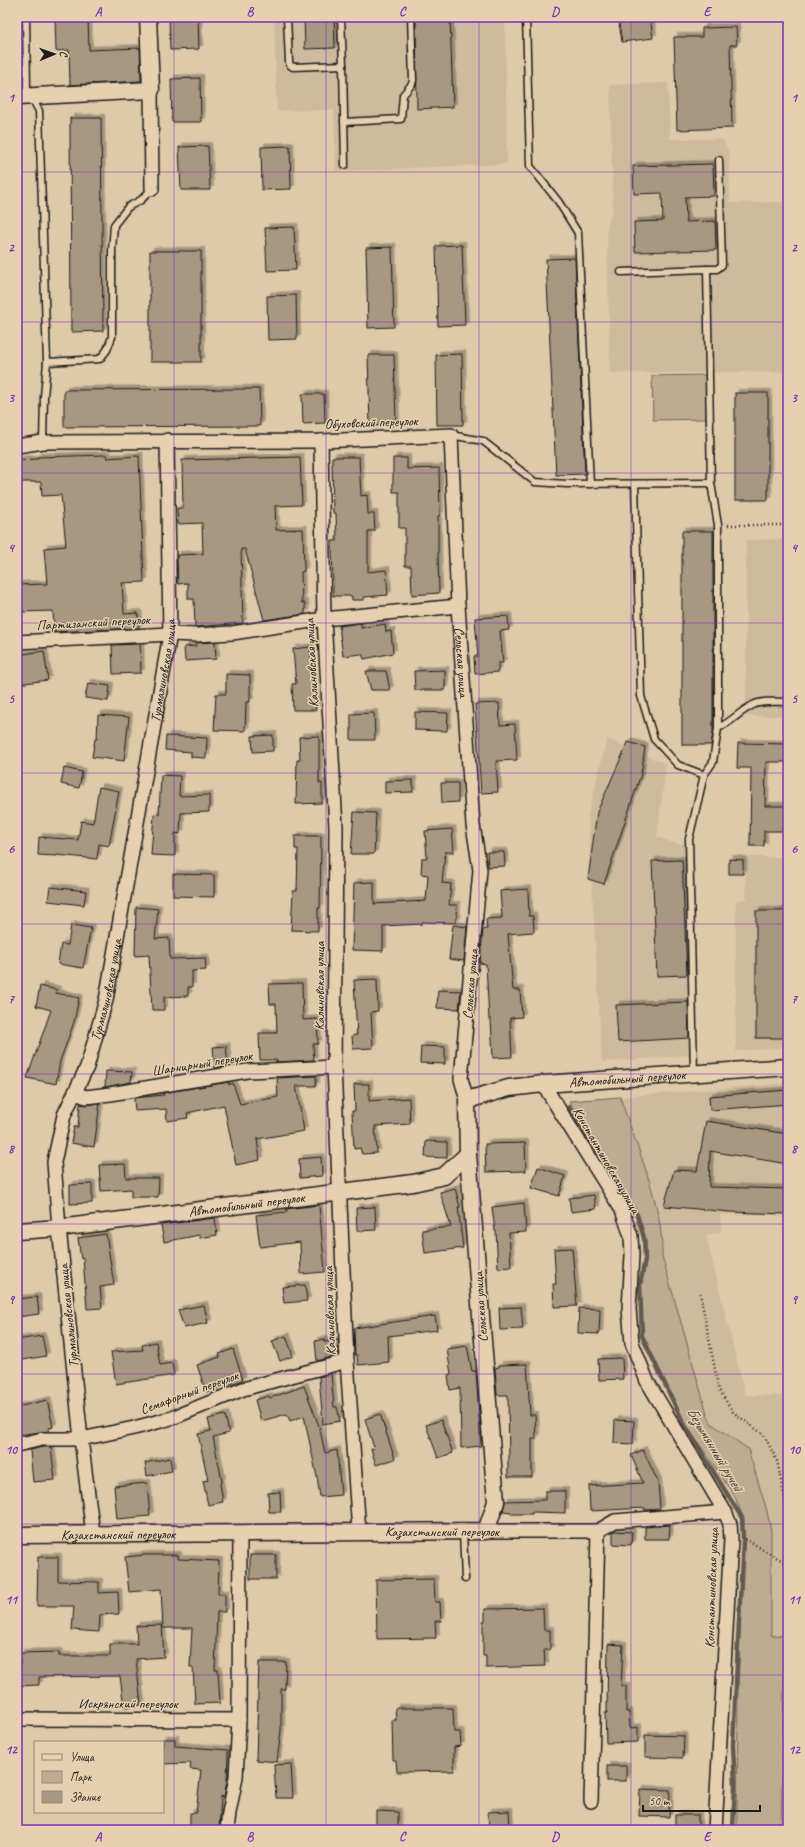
<svg xmlns="http://www.w3.org/2000/svg" width="805" height="1847" font-family="Caveat,sans-serif">
<style>
.built{fill:#ceba9d}
.green{fill:#beac92;stroke:#6d6457}
.lines{fill:none;stroke-linecap:round;stroke-linejoin:round}
.stream{stroke:#625a50;stroke-width:4.5}
.building{fill:#a89882;stroke:#1c1c1c;filter:url(#shadow)}
.service-casing{stroke:#1c1c1c;stroke-width:9}
.minor-casing{stroke:#1c1c1c;stroke-width:16}
.tertiary-casing{stroke:#1c1c1c;stroke-width:19}
.path{stroke:#1c1c1c;stroke-width:2.5;stroke-dasharray:1 3;stroke-linecap:butt}
.service{stroke:#e6d0af;stroke-width:6}
.minor{stroke:#e6d0af;stroke-width:13}
.tertiary{stroke:#e6d0af;stroke-width:16}
.grid{fill:none;stroke:#7b2cbf;stroke-width:1;stroke-opacity:0.55}
.labels{text-anchor:middle;stroke-width:3;stroke-linejoin:round;paint-order:stroke}
.street-label{font-size:14px;fill:#1c1c1c;stroke:#e6d0af}
.water-label{font-size:15px;font-style:italic;fill:#45403a;stroke:#e6d0af}
.neatline{fill:none;stroke:#7b2cbf;stroke-width:1.5}
.grid-label{font-size:13px;text-anchor:middle;font-weight:bold;fill:#7b2cbf}
</style>
<defs>
<filter id="shadow"><feDropShadow dx="3.5" dy="-3.5" stdDeviation="0" flood-color="#0004"/></filter>
</defs>
<rect width="100%" height="100%" fill="#dec9a9"/>
<filter id="ink" filterUnits="userSpaceOnUse"><feTurbulence type="fractalNoise" baseFrequency=".025" numOctaves="2"/><feDisplacementMap in="SourceGraphic" scale="8" xChannelSelector="R" yChannelSelector="G"/><feConvolveMatrix kernelMatrix="1 2 1 2 8 2 1 2 1" color-interpolation-filters="sRGB"/></filter>
<g filter="url(#ink)">
<!-- built -->
<g class="built">
<path d="M274,17h231l2,147 -171,7 -2,-61 -57,1z"/>
<path d="M668,83l2,56h52l7,13 1,51 58,-1v170l-178,1 -3,-147 6,-16 -3,-125z"/>
<path d="M788,539v177h-42v-176z"/>
<path d="M607,739l59,25 -9,73 20,7 17,1 -3,210 -89,7 -14,-247z"/>
<path d="M745,857h43v190l-52,4v-150l10,-2z"/>
<path d="M788,1083v133l-68,-2 1,18 -15,3 39,160 43,1v240l-17,-1 -4,-124 -19,-62 -36,-25 -4,-7 -46,-161 1,-14 -8,-42 -35,-103z"/>
</g>
<!-- green -->
<g class="green">
<path d="M706,375v44l-53,1 -1,-44z"/>
<path d="M620,1097c16,48 44,110 42,159l46,161 4,7 36,25 19,62 4,20v104l14,1 -4,194h-44l1,-140 6,-171 -9,-22 -50,-74 -43,-89 -3,-43 7,-27v-23l-9,-28 -68,-112z"/>
</g>
<g class="lines">
<!-- stream -->
<path class="stream" d="M569,1107l68,108 7,23 1,21 -5,26 2,51 42,88 58,94 1,21 -10,206 2,39 -2,46"/>
</g>
<!-- building -->
<g class="building">
<path d="M55,17h33l1,33 51,-2 1,33 -71,4 -1,-35 -13,1z"/>
<path d="M169,17h29l1,32 -29,1z"/>
<path d="M304,17h30l1,31 -30,1z"/>
<path d="M416,17h34l3,90 -36,2z"/>
<path d="M618,17h32l3,21 -31,4z"/>
<path d="M736,27l1,18h-7l2,83 -55,2 -3,-93h28v-9z"/>
<path d="M200,78l1,44h-29l-1,-43z"/>
<path d="M70,118h31l2,213 -32,1z"/>
<path d="M208,146l2,44h-29l-2,-43z"/>
<path d="M290,146l1,43 -29,1 -1,-43z"/>
<path d="M713,164l1,32 -29,1 1,25 29,-1 1,29 -81,2 -1,-30 29,-1 -1,-28 -28,1 -1,-28z"/>
<path d="M294,227l2,43 -29,1 -2,-43z"/>
<path d="M462,245l3,80 -27,1 -2,-80z"/>
<path d="M392,247l2,80 -26,1 -2,-80z"/>
<rect x="150" y="251" width="51" height="111"/>
<path d="M575,258l10,216 -29,1 -10,-216z"/>
<path d="M296,295l1,44 -29,1 -1,-44z"/>
<path d="M462,354l1,71h-26l-1,-70z"/>
<path d="M368,355h26l2,70 -26,1z"/>
<path d="M259,389l1,37 -196,1v-37z"/>
<rect x="735" y="393" width="33" height="107"/>
<path d="M302,394h22l1,29 -22,1z"/>
<path d="M107,455v3l32,-2 5,126 -22,1 2,31 14,-1 1,15 -85,4 -1,-21 -33,1 -1,-14h-2v-13l30,-1 -3,-36 22,-2 -5,-51 -19,1 -1,-14h-24v-22l20,-1v-2z"/>
<path d="M300,457l2,48 -27,1 1,24 27,-1 1,42 -3,1 1,31h3v11l-41,6 -19,-71h-4l2,74 -48,4 -1,-28h-6v-16l-10,1 -1,-29 26,-1 -1,-31 -24,1 -1,-16h6l-1,-48z"/>
<path d="M332,457h27l2,39 6,-1 1,19h6l1,17h-7v41l18,-2 2,25 -24,2v3h-12v-4h-19l-1,-55h5l-1,-28h-3z"/>
<path d="M393,458h14v11l32,-1 1,47 -2,1v38l1,39 -27,2 -1,-29h-6v-38h-6v-36h-6z"/>
<path d="M682,531h31v201l-2,13h-29z"/>
<path d="M508,616l1,14 -9,1 3,32h-5v9l-23,2 -1,-18h4l-3,-38z"/>
<path d="M361,623v5l24,-4 1,8 5,-1 2,22 -29,6 -2,-5 -19,2 -4,-30z"/>
<path d="M215,642l1,17 -31,2 -1,-14 12,-1v-3z"/>
<path d="M140,644l1,29 -28,1 -1,-29z"/>
<path d="M310,647l6,63h-23l-1,-26h4l-3,-35z"/>
<path d="M44,651l4,29 -31,4v-29z"/>
<path d="M445,670v20h-30l-1,-19z"/>
<path d="M366,671h20l4,19h-19z"/>
<path d="M226,674l24,1v27h-4l-1,29 -31,-1 2,-36h10z"/>
<path d="M88,683l22,3 -2,15 -23,-3z"/>
<path d="M499,703l1,22 15,-1 2,36 -21,1 2,31 -17,1 -6,-89z"/>
<path d="M415,712l33,1 -1,18 -32,-1z"/>
<path d="M374,713l1,27h-24v-26z"/>
<path d="M98,715l31,2 -5,44 -32,-4 3,-18h2z"/>
<path d="M273,735v16l-20,1 -1,-16z"/>
<path d="M166,736l41,2 -1,20 -15,-1v-5l-26,-2z"/>
<path d="M319,736v47h3v20l-26,1 1,-44h3l-1,-23z"/>
<path d="M628,742l17,5 -4,27 -37,110 -16,-5 9,-67z"/>
<path d="M738,743l50,1v18h-22l-1,44h23v25h-24v15h-14l1,-78h-14z"/>
<path d="M64,768l18,4 -3,16 -18,-4z"/>
<path d="M161,775l19,1 -1,20 30,-1v17l-28,1 -1,21 -5,-1v23l-24,-1 3,-41 5,1z"/>
<path d="M413,780v12l-28,1v-12z"/>
<path d="M441,783h17v19l-16,1z"/>
<path d="M99,787l20,4 -10,55 -10,-2 -2,15 -40,-4v1l-19,-1 1,-18 39,3 3,-19 12,2z"/>
<path d="M354,812l22,1 -2,41h-23z"/>
<path d="M452,829l2,23h-9l-3,31 9,1 -2,21h8l-1,18 -34,-1v2l-39,2v25l-31,-1 2,-67 20,-1v22l52,-3 2,-26 -7,-1 1,-16h5l-2,-27z"/>
<path d="M295,836h26l-1,72h-2v23l-27,-1 2,-39h4l1,-42h-3z"/>
<path d="M487,852h17l1,14 -17,1z"/>
<path d="M729,859l14,1v14h-14z"/>
<path d="M682,860l5,115 -30,1 -5,-115z"/>
<path d="M173,874l41,1v22l-41,-1z"/>
<path d="M50,887l36,4 -2,14 -36,-4z"/>
<path d="M528,889l1,27h4l1,16 -26,2 5,56h7l2,27 -12,1 2,39 -19,1 -2,-39h-2l-3,-55 -6,-1 3,-34h4l-1,-10 16,-1 -2,-27z"/>
<path d="M136,907l22,2 -3,30 14,-1 1,21 35,-1 1,12 -14,1v16h-4v9l-24,1v13h-12l-3,-55 -14,1z"/>
<rect x="756" y="911" width="32" height="127"/>
<path d="M71,925l20,3 -8,40 -25,-4 3,-20 7,1z"/>
<path d="M453,925l14,2 -3,34 -15,-2z"/>
<path d="M377,979l1,32 -7,1 2,36 -20,1 -1,-13 5,-1 -3,-55z"/>
<path d="M302,983l1,37 14,-1 1,25h-5l1,16 -37,2 -1,-2h-16l-1,-27h18l-1,-29h-6l-1,-20z"/>
<path d="M40,986l17,4 -1,3 23,5 -5,24 -14,39 -4,23 -29,-6 24,-68 -15,-4z"/>
<path d="M438,990l23,1 -2,18 -22,-1z"/>
<path d="M688,1002l1,36 -71,4 -2,-37z"/>
<path d="M226,1046l2,20 -13,2 -2,-21z"/>
<path d="M421,1046l24,1v17l-25,-1z"/>
<path d="M106,1071l26,1 -1,10 -26,5z"/>
<path d="M316,1076v10h-20l8,45 -47,8 3,21 -24,5 -12,-60 -37,8 1,5 -21,3 -1,-12 -31,2 -1,-13 30,-3 -1,-2 66,-11v3l4,-2 7,21 38,-7 -1,-19z"/>
<path d="M354,1084h15v17l40,-3 1,26 -35,2 2,27 -15,1 -2,-6 -6,1 -2,-38h3z"/>
<path d="M788,1090v14l-78,6 -1,-14z"/>
<path d="M100,1103l-6,44 -23,-4 3,-16h4l2,-23 7,1z"/>
<path d="M706,1121l82,13v30l-78,-13 -1,36 79,2v25l-58,-2 -66,-6 10,-36 23,1z"/>
<path d="M426,1141l21,1v16l-22,-1z"/>
<path d="M525,1143l1,28 -40,1 -1,-28z"/>
<path d="M321,1157l1,19 -22,2 -1,-19z"/>
<path d="M125,1164l1,14h33l-1,19h-27v-8l-30,2 -2,-26z"/>
<path d="M538,1167l27,9 -6,20 -28,-8z"/>
<path d="M92,1184v19l-22,1v-19z"/>
<path d="M455,1188l5,19h-2l5,41 -38,5 -3,-23 29,-3 -11,-35z"/>
<path d="M594,1195l2,14 -25,3 -2,-14z"/>
<path d="M524,1203l2,29 -17,1 2,34 -13,1 -2,-37h-1l-3,-24z"/>
<path d="M319,1205l6,67 -24,2 -1,-32 -40,5 -4,-32 31,-3 -1,-3z"/>
<path d="M375,1207l1,23 -19,1 -1,-23z"/>
<path d="M215,1218l2,17 -17,3 -1,-3 -35,7 -3,-17z"/>
<path d="M106,1234l8,51 -14,2 2,21 -15,1 -4,-51 -2,1 -3,-21z"/>
<path d="M572,1248l5,58 -23,1 -1,-23h3l-2,-35z"/>
<path d="M305,1285l2,16 -23,2 -2,-16z"/>
<path d="M37,1297l2,17 -22,3v-18z"/>
<path d="M204,1305l4,18 -24,5 -6,-18z"/>
<path d="M521,1307l2,22 -23,1 -1,-22z"/>
<path d="M579,1308l21,1 -1,25 -21,-1z"/>
<path d="M435,1316l2,14 -49,6 1,26 -31,3 -1,-10h-2l-1,-27z"/>
<path d="M42,1336l4,20 -29,5v-21z"/>
<path d="M286,1336l7,20 -13,5 -8,-20z"/>
<path d="M324,1339v3l14,-2 1,15 -22,6 -2,-20z"/>
<path d="M156,1342l4,23 12,-2 2,12 -58,9 -5,-32 32,-2 -1,-5z"/>
<path d="M467,1346l5,25h4l5,75 -20,2 -1,-60 -10,2 -2,-15 3,-1 -4,-25z"/>
<path d="M233,1349l10,31 -37,12 -9,-27 23,-8 -1,-3z"/>
<path d="M622,1358l1,21 -24,1 -1,-21z"/>
<path d="M527,1364l3,51h5l1,24h-4v38h-24v-16h1l-1,-66h-11l-2,-27 4,-1v-2z"/>
<path d="M331,1374l3,33h3l3,14 -17,3 -4,-47z"/>
<path d="M304,1386l15,40 6,27 12,-3 4,45 -21,2 -3,-20 -13,-61 -14,5 -3,-7 -26,7 -6,-21 14,-4 1,2z"/>
<path d="M47,1400l6,27 -4,1v3l-32,4v-28z"/>
<path d="M380,1414l15,45 -19,6 -5,-16 3,-1 -9,-29z"/>
<path d="M225,1415l4,18 -16,4 9,44 -2,3 3,18 -15,3 -5,-24 5,-1 -10,-46 13,-3 -3,-12z"/>
<path d="M441,1420l12,33 -15,5 -12,-33z"/>
<path d="M615,1420l19,1 -1,23 -19,-1z"/>
<path d="M43,1447h8l4,33 -22,2 -3,-32z"/>
<path d="M643,1450l15,32 2,27 -15,1v-2l-55,3 -1,-25 54,-3 -12,-28z"/>
<path d="M170,1458l2,13 -25,5 -2,-13z"/>
<path d="M147,1483l3,33 -33,3 -3,-33z"/>
<path d="M545,1491h20v22l-33,-1v2h-21v-2l-8,-1 2,-10 40,-1z"/>
<path d="M280,1492l1,20h-12l-1,-19z"/>
<path d="M670,1525l-1,14h-24v-12z"/>
<path d="M613,1531l19,1 -1,13 -18,-1z"/>
<path d="M145,1555h33v4l41,2 -1,33h7v18h-8l-2,58h3l2,33 -25,1 -2,-37h-3l2,-39h-29l-2,-39 -32,3 -4,-35z"/>
<rect x="250" y="1555" width="26" height="24"/>
<path d="M38,1557h20v24l41,1v11l19,-1 1,22 -19,1 -1,17 -27,-2 2,-24h-37z"/>
<path d="M434,1579l1,23h5l1,19h-6l1,17 -59,1 -1,-59z"/>
<path d="M543,1608l1,22h6v20h-6l1,16 -59,2v-12h-3v-35h2v-12z"/>
<path d="M162,1625l2,32 -28,2 5,46 -17,2 -4,-31 -81,1v8l-22,1v-15h3v-18l39,-1v4h51v-12h27l-1,-18z"/>
<path d="M608,1644l15,1 -2,41h5v26h3l1,16 8,-1v15l-32,1 -1,-30h2z"/>
<path d="M259,1662h27l-1,27h-4v41l-4,32 -21,-2z"/>
<path d="M395,1708h58l1,24h6l1,14 -7,1v24l-57,1 -1,-12h-3l-1,-40h4z"/>
<path d="M645,1735l39,1 -1,22 -38,-1z"/>
<path d="M163,1739h12v7l53,4 -1,32 -3,15 -3,-1 -2,34h-29v-17h6l5,-43 -11,-1 1,-6 -28,1z"/>
<path d="M291,1764l2,34h-17l-2,-33z"/>
<rect x="607" y="1766" width="19" height="15"/>
<path d="M640,1789l30,1 -1,27 -30,-1z"/>
<path d="M376,1811l22,1v18h-22z"/>
<path d="M509,1811l1,16 -21,1 -1,-16z"/>
<rect x="675" y="1815" width="23" height="15"/>
</g>
<g class="lines">
<defs>
<g id="service">
<path d="M26,17l1,72 12,22 8,251"/>
<path d="M287,17l2,45 1,3 3,2 50,-2 -2,-48"/>
<path d="M526,17l4,149 28,35 20,32 12,251"/>
<path d="M343,65l2,100"/>
<path d="M344,122l57,-3 2,-24 9,-11 1,-4 -2,-63"/>
<path d="M707,269h10l5,-4 -3,-105"/>
<path d="M621,272l86,-3 4,214 7,42v203l-5,34 -9,13 -15,64 5,234"/>
<path d="M451,435l32,6 52,41 32,2 144,-1"/>
<path d="M43,442l1,-45 3,-35 53,-3 7,-9 5,-13v-87l2,-25 14,-18 13,-7 11,-11"/>
<path d="M635,484l6,212 13,43 24,26 26,10"/>
<path d="M718,728c14,-6 22,-17 35,-23 10,-5 24,-3 35,-3"/>
<path d="M463,1531l2,48"/>
</g>
<g id="minor">
<path d="M151,90l1,99"/>
<path d="M321,441l3,178 12,208 -2,240 13,294 12,171"/>
<path id="s1" d="M17,446l26,-4 278,-1 130,-6 7,171 15,219 7,45 -19,209 6,21"/>
<path d="M17,642l153,-8 26,1 36,-2 92,-14 134,-13"/>
<path d="M543,1084l79,126 9,26 1,19 -3,54 3,34 15,38 78,131 5,12 1,15 -16,291"/>
<path d="M75,1093l11,4 24,-3 137,-23 87,-4"/>
<path d="M17,1445l25,-6h39l53,-11 38,-10 71,-29 104,-28"/>
<path d="M486,1531h112l-7,270"/>
<path d="M598,1531l17,-10 110,-9"/>
<path id="s2" d="M93,1534l-12,-95 -22,-211 -5,-66 10,-47 23,-48 19,-67 64,-366 -3,-194"/>
<path d="M17,1719l222,1"/>
<path d="M227,1830l2,-17 7,-36 3,-57 1,-187"/>
</g>
<g id="tertiary">
<path d="M17,97l134,-7 -3,-73"/>
<path id="s3" d="M17,1231l42,-3 354,-45 31,-7 24,-22"/>
<path id="s4" d="M17,1535l469,-4 10,-29 -28,-348 -1,-54 42,-12 34,-4 245,-17"/>
</g>
</defs>
<!-- service casing -->
<use href="#service" class="service-casing"/>
<!-- minor casing -->
<use href="#minor" class="minor-casing"/>
<!-- tertiary casing -->
<use href="#tertiary" class="tertiary-casing"/>
<!-- path -->
<g class="path">
<path d="M728,525h60"/>
<path d="M700,1293l19,97 14,22 31,23 13,26 10,48 -2,52"/>
<path d="M745,1539l43,25"/>
</g>
<!-- service -->
<use href="#service" class="service"/>
<!-- minor -->
<use href="#minor" class="minor"/>
<!-- tertiary -->
<use href="#tertiary" class="tertiary"/>
</g>
</g>
<!-- grid -->
<path class="grid" d="M174,17v1813M326,17v1813M479,17v1813M631,17v1813M17,172h771M17,322h771M17,473h771M17,623h771M17,773h771M17,924h771M17,1074h771M17,1224h771M17,1374h771M17,1524h771M17,1675h771"/>
<g class="labels">
<!-- street labels -->
<g class="street-label">
<text transform="translate(371 422) rotate(-2)" y="5">Обуховский переулок</text>
<text transform="translate(93 622) rotate(-3)" y="5">Партизанский переулок</text>
<text dy="5" stroke="none"><textPath href="#s1" startOffset="662">Сельская улица</textPath></text>
<text transform="translate(311 663) rotate(-93)" y="5">Калиновская улица</text>
<text dy="5" stroke="none"><textPath href="#s2" startOffset="879">Турмалиновская улица</textPath></text>
<text transform="translate(470 984) rotate(-85)" y="5">Сельская улица</text>
<text transform="translate(319 986) rotate(-90)" y="5">Калиновская улица</text>
<text dy="5" stroke="none"><textPath href="#s2" startOffset="555">Турмалиновская улица</textPath></text>
<text transform="translate(202 1063) rotate(-9)" y="5">Шарнирный переулок</text>
<text dy="5" stroke="none"><textPath href="#s4" startOffset="1065">Автомобильный переулок</textPath></text>
<text transform="translate(607 1160) rotate(60)" y="5">Константиновская улица</text>
<text dy="5" stroke="none"><textPath href="#s3" startOffset="231">Автомобильный переулок</textPath></text>
<text transform="translate(480 1307) rotate(-94)" y="5">Сельская улица</text>
<text transform="translate(329 1311) rotate(-92)" y="5">Калиновская улица</text>
<text transform="translate(68 1316) rotate(-96)" y="5">Турмалиновская улица</text>
<text transform="translate(189 1392) rotate(-20)" y="5">Семафорный переулок</text>
<text x="442" y="1536">Казахстанский переулок</text>
<text dy="5" stroke="none"><textPath href="#s4" startOffset="101">Казахстанский переулок</textPath></text>
<text transform="translate(711 1588) rotate(-88)" y="5">Константиновская улица</text>
<text x="128" y="1708">Искрянский переулок</text>
</g>
<!-- water labels -->
<g class="water-label">
<text transform="translate(715 1449) rotate(59)" y="5">Безымянный ручей</text>
</g>
</g>
<!-- margin -->
<rect width="805" height="1847" fill="none" stroke="#e6d0af" stroke-width="44"/>
<!-- legend -->
<rect x="34" y="1741" width="130" height="72" fill="#e6d0af" stroke="#958874"/>
<rect x="42" y="1754" width="20" height="6" fill="#e6d0af" stroke="#958874"/>
<text x="70" y="1761" font-size="12" fill="#1c1c1c">Улица</text>
<rect x="42" y="1771" width="20" height="12" fill="#beac92" stroke="#958874"/>
<text x="70" y="1781" font-size="12" fill="#1c1c1c">Парк</text>
<rect x="42" y="1791" width="20" height="12" fill="#a89882" stroke="#958874"/>
<text x="70" y="1801" font-size="12" fill="#1c1c1c">Здание</text>
<!-- north arrow -->
<g transform="translate(54 54) rotate(88)" stroke="#e6d0af" stroke-width="3" paint-order="stroke">
<path d="M0-3L7 15L0 10L-7 15Z" fill="#1c1c1c"/>
<text y="-6" font-size="11" font-weight="bold" text-anchor="middle" fill="#1c1c1c">С</text>
</g>
<!-- scale -->
<path d="M643 1805v6h117v-6" fill="none" stroke="#1c1c1c" stroke-width="2"/>
<text x="649" y="1805" font-size="12" fill="#1c1c1c" stroke="#e6d0af" stroke-width="3" paint-order="stroke">50 m</text>
<rect x="22" y="22" width="761" height="1803" class="neatline"/>
<g class="grid-label">
<text x="98" y="16">A</text>
<text x="250" y="16">B</text>
<text x="402" y="16">C</text>
<text x="555" y="16">D</text>
<text x="707" y="16">E</text>
<text x="11" y="102">1</text>
<text x="794" y="102">1</text>
<text x="11" y="252">2</text>
<text x="794" y="252">2</text>
<text x="11" y="402">3</text>
<text x="794" y="402">3</text>
<text x="11" y="552">4</text>
<text x="794" y="552">4</text>
<text x="11" y="703">5</text>
<text x="794" y="703">5</text>
<text x="11" y="853">6</text>
<text x="794" y="853">6</text>
<text x="11" y="1003">7</text>
<text x="794" y="1003">7</text>
<text x="11" y="1153">8</text>
<text x="794" y="1153">8</text>
<text x="11" y="1304">9</text>
<text x="794" y="1304">9</text>
<text x="11" y="1454">10</text>
<text x="794" y="1454">10</text>
<text x="11" y="1604">11</text>
<text x="794" y="1604">11</text>
<text x="11" y="1754">12</text>
<text x="794" y="1754">12</text>
<text x="98" y="1841">A</text>
<text x="250" y="1841">B</text>
<text x="402" y="1841">C</text>
<text x="555" y="1841">D</text>
<text x="707" y="1841">E</text>
</g>
</svg>
